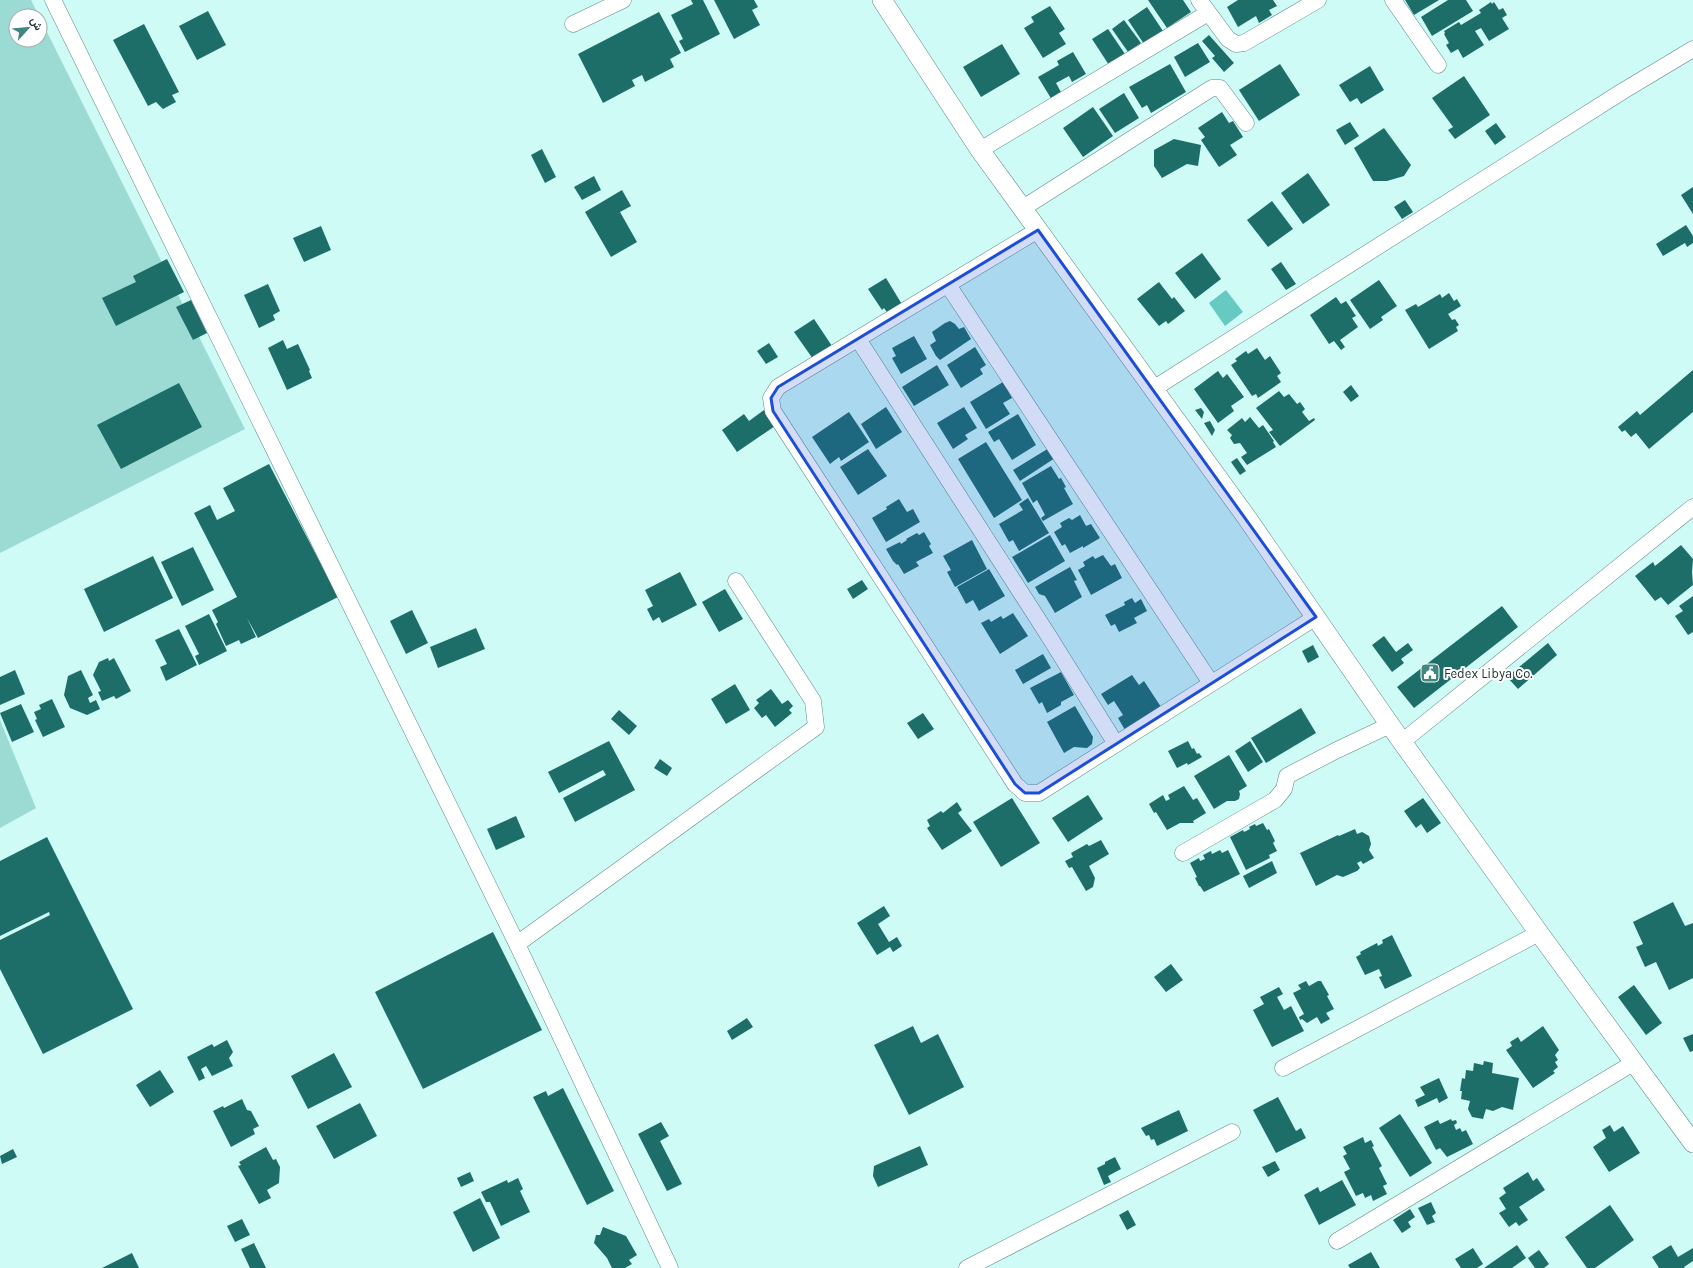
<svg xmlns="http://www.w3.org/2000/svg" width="1693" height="1268" font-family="Karla,Vazirmatn,sans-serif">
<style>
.green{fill:#9cdbd4}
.water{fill:#66cac2}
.building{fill:#1d6e69}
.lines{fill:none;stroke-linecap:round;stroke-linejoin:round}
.minor-casing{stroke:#5f8985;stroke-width:17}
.tertiary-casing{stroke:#5f8985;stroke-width:20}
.minor{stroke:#fff;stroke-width:16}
.tertiary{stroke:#fff;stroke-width:19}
.marked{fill:#1d4ed8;fill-opacity:0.2;stroke:#1d4ed8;stroke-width:3;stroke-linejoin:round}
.labels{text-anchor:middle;stroke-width:4;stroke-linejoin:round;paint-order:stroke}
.poi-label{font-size:13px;fill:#1f312f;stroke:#fff;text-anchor:start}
</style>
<rect width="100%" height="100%" fill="#cefbf6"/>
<!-- green -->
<g class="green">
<path d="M0,0h31l8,16h-23v24h24v-22l205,411 -245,124z"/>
<path d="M0,720l36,88 -36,20z"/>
</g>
<!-- water -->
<path class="water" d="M1226,290l17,22 -18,14 -16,-23z"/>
<!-- building -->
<g class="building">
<path d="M691,0h12l17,34 -35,18 -6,-11 4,-2 -12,-24 22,-11z"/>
<path d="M714,0h40l4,7 -6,3 8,15 -26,14z"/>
<path d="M1148,0h35l8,12 -24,16z"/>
<path d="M1238,0h35l4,6 -8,4 3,5 -13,8 -3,-7 -18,11 -11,-20z"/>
<path d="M1405,0h34l-25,15z"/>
<path d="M1448,0h18l7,11 -41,25 -11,-19z"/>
<path d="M1491,2l1,2 2,-2 5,8 4,-2 4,7 -5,3 7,11 -20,12 -8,-13 -6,3 9,14 -21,13 -5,-9 -7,4 -5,-8 3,-2 -5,-9 1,-1 -1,-2 15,-9 2,3 20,-12 -2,-3z"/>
<path d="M1050,6l15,23 -6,4 7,11 -23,14 -19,-30 10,-6 -3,-5z"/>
<path d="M1147,7l16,24 -19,13 -16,-24z"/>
<path d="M208,11l18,34 -29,15 -18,-34z"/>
<path d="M659,12l22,41 -11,6 4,8 -29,15 -3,-7 -10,5 3,6 -32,17 -25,-49z"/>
<path d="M1124,20l17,23 -13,9 -16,-23z"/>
<path d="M144,24l35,68 -7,3 4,7 -13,7 -7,-7 -8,4 -35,-66z"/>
<path d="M1108,29l17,25 -16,11 -17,-26z"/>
<path d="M1209,35l25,28 -10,9 -12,-14 3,-2 -13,-15z"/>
<path d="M1198,43l12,19 -25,15 -11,-20z"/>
<path d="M1002,44l18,30 -39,23 -18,-30z"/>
<path d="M1073,52l13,22 -14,8 -3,-6 -13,7 6,11 -10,6 -14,-23 21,-12 -2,-4z"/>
<path d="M1170,64l16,28 -35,21 -4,-8 -5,3 -13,-21z"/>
<path d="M1280,64l20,31 -41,26 -20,-31z"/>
<path d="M1370,66l14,24 -23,14 -4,-6 -7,4 -11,-17z"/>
<path d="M1464,76l26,39 -35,24 -7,-9 5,-3 -21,-29z"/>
<path d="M1124,93l15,25 -24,15 -16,-24z"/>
<path d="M1093,107l20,29 -30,21 -20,-29z"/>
<path d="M1222,112l7,11 4,-2 10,16 -13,8 7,10 -18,12 -18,-27 4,-3 -7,-9z"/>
<path d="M1350,122l9,14 -14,9 -9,-15z"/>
<path d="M1496,123l10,14 -11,8 -10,-14z"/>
<path d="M1384,128l27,37 -7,11 -17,5h-14l-19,-33z"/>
<path d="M1174,139l27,6 -3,21 -11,-2 -25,14 -8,-12v-16z"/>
<path d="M542,149l14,28 -11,6 -14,-28z"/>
<path d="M1308,173l22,32 -27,19 -22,-31z"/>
<path d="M594,176l7,14 -19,10 -8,-13z"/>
<path d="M1693,187v27l-12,-19z"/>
<path d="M622,190l9,16 -11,6 17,30 -26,15 -26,-45z"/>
<path d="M1405,200l8,12 -11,7 -8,-12z"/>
<path d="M1272,201l21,28 -25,18 -21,-27z"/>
<path d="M1686,225l7,11v7l-6,4 -2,-4 -22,13 -7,-12z"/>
<path d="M321,226l10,24 -27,12 -11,-24z"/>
<path d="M1202,253l19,26 -26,20 -20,-26z"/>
<path d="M167,259l17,33 -68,34 -14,-28 34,-16 -3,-6z"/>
<path d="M1281,262l15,22 -10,6 -15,-21z"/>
<path d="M886,278l17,28 -14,9 -5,-7 -2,2 -14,-21z"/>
<path d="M1379,280l18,26 -16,11 2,3 -13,9 -20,-29z"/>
<path d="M1159,282l13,17 2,-2 11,14 -17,13 -2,-3 -7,5 -22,-27z"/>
<path d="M268,284l12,27 -7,4 2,5 -16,8 -15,-33z"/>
<path d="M1449,293l5,8 3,-2 4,7 -13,8 4,6 3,-1 4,6 -3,2 2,4 -29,18 -24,-39 11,-6 2,3 22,-13 2,4z"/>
<path d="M1336,297l5,7 5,-3 10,15 -4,2 6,9 -18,13 5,7 -4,3 -7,-9 -5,3 -19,-29z"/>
<path d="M191,300l16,33 -14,7 -17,-33z"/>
<path d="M814,319l18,27 -19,13 -19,-27z"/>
<path d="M950,321l5,3 4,5 5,-2 7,12 -31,21 -4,-4 -6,-11 6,-4 -4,-9 13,-9z"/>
<path d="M914,336l13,23 -26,15 -9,-16 4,-2 -4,-8z"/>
<path d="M283,340l4,9 11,-5 12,26 -1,1 3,7 -25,12 -19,-42z"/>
<path d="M769,343l9,14 -12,7 -9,-13z"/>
<path d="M975,347l11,18 -6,4 3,5 -22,14 -14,-23z"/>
<path d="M1257,348l8,12 5,-4 11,17 -4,3 4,6 -23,16 -2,-4 -4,2 -21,-31 6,-4 -2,-2 11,-8 2,3z"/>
<path d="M937,365l12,20 -35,21 -12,-19z"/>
<path d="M1693,370v42l-44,37 -13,-16 -5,4 -6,-7 -3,2 -4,-5 19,-16 3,4z"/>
<path d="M1218,371l5,7 4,-4 17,23 -13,9 3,5 -16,12 -24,-34z"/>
<path d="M1003,382l9,16 -9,5 7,11 -24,15 -16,-27z"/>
<path d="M179,383l23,44 -81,42 -24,-44z"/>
<path d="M1351,385l8,11 -8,6 -8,-10z"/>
<path d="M1279,391l5,6 5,-3 8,10 3,-2 5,7 -3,3 7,9 5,-3 1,2 -35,26 -11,-14 4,-2 -17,-22z"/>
<path d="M886,407l16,25 -26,17 -15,-25z"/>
<path d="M964,407l13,21 -12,7 3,4 -15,10 -16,-26z"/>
<path d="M1201,408l3,4 -2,7 -7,-9z"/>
<path d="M764,410l11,16 -38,26 -15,-22 22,-16 5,7z"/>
<path d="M849,412l20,30 -28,19 -2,-4 -9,7 -18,-27z"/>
<path d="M1018,414l18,31 -24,15 -13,-21 -5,3 -6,-10z"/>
<path d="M1250,417l9,11 4,-3 11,16 -1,1 3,5 -29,18 -6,-8 6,-4 -7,-10 -6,1 -4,-6 2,-3 -5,-5 15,-12 3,4z"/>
<path d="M1210,421l5,9 -3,6 -8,-13z"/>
<path d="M986,442l36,58 -28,18 -36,-59z"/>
<path d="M1049,448l6,10 -35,23 -7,-11z"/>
<path d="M868,449l19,27 -29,19 -18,-28z"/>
<path d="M1237,458l9,13 -6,4 -9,-13z"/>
<path d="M269,464l69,133 -80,41 -11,-20 9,19 -15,7 -2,-4 -13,6 -10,-22 2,-2 -6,-12 25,-13 -43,-84 16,-8 7,15 18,-9 -12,-23z"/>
<path d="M1051,466l8,13 2,-1 5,9 -2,1 9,16 -30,17 -2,-3 4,-3 -8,-15 -4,3 -11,-20z"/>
<path d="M1028,498l21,35 -30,18 -6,-11 -4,2 -10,-18 24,-14 -4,-6z"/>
<path d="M899,499l8,13 6,-3 7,13 -34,20 -14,-24 15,-9 -1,-2z"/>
<path d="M1080,515l6,11 5,-2 9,14 -17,10v-2l-13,7 -5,-9 -3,2 -8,-14 8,-5 -2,-4 9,-5 3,2z"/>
<path d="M924,532l7,12 -2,2 4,7 -17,9 3,4 -15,8 -6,-10 -1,1 -4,-4 -7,-12 14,-7 1,2 6,-4 -1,-1 11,-6 2,2z"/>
<path d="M1050,535l15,26 -37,22 -16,-26z"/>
<path d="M972,540l15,29 -32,18 -8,-15 4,-2 -8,-14z"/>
<path d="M1681,545l12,14 -1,13 1,13 -25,20 -7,-8 -6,4 -20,-25 18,-14 2,4z"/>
<path d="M193,547l21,43 -32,16 -21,-44z"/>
<path d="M1103,555l8,11 4,-2 7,14 -31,17 -13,-25 7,-4 -2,-4 10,-6 2,3z"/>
<path d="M153,556l20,42 -69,34 -20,-43z"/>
<path d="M1070,567l7,13 -3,1 8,16 -27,16 -10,-17 -6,-2 -4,-7z"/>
<path d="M989,569l16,27 -26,15 -6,-11 -7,4 -9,-17z"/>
<path d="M680,572l17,33 -35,18 -3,-6 -6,4 -6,-12 6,-3 -8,-16z"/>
<path d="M862,580l6,9 -15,10 -6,-10z"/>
<path d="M725,589l18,30 -24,13 -17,-30z"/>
<path d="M1693,596v36l-5,3 -13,-19 8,-5 -4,-5z"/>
<path d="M1132,598l3,5 6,-4 6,12 -13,7 3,5 -18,9 -4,-8 -4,2 -6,-11 20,-10 -1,-3z"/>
<path d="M1502,606l16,21 -104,81 -17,-21z"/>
<path d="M412,610l16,33 -22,11 -16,-33z"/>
<path d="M1013,613l15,23 -28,18 -19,-31 8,-4 2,3 10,-6 2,3z"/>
<path d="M209,614l18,37 -28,14 -4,-9 4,-2 -14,-28z"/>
<path d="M476,628l9,21 -47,19 -8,-21z"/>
<path d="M179,629l18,36 -31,16 -6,-14 7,-3 -12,-24z"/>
<path d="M1384,636l12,16 12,-9 5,7 -12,9 3,4 -12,9 -20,-27z"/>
<path d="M1548,643l9,12 -39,34 -11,-12z"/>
<path d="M1313,645l6,12 -11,6 -6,-12z"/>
<path d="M1043,654l8,14 -28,16 -8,-14z"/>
<path d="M108,658l1,3 5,-3 17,33 -15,8 -2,-3 -12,5 -4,-9 3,-1 -8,-16 6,-13z"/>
<path d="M15,670l10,24 -25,11v-28z"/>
<path d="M81,670l12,25 -5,3 2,5 6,-3 4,9 -13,6 -17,-7 -6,-13 4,-19z"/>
<path d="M1061,672l13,23 -13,7v3l-14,8 -5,-11 -3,2 -9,-16z"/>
<path d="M1132,675l7,10 5,-4 19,29 -38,20 -7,-12 5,-3 -9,-14 -6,4 -7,-11z"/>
<path d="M735,684l15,26 -24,14 -15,-25z"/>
<path d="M771,689l11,15 6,-4 5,6 -4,4 3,3 -17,14 -9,-12 -4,3 -8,-10 5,-5 -3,-3z"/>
<path d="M52,699l13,28 -22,10 -8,-17 2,-1 -3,-7 7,-3 -2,-4z"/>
<path d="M21,704l13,28 -22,10 -12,-29z"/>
<path d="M1075,706l18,31 -1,7 -5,4 -13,-1 -10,6 -17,-31z"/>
<path d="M1301,708l15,25 -50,30 -15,-25z"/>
<path d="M619,710l18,16 -8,9 -18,-16z"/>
<path d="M923,713l11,16 -16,10 -11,-16z"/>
<path d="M609,741l26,49 -60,32 -12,-24 43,-23 -3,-5 -44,23 -11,-21z"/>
<path d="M1188,741l4,8 2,-1 3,6 2,-1 3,4 -14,8 -1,-2 -10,5 -9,-17z"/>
<path d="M1250,741l13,21 -15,10 -13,-21z"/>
<path d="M1229,755l18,31 -8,5 1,3 -1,5 -4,2h-8l-13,8 -20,-33z"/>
<path d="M660,759l12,9 -5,8 -13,-8z"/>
<path d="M1184,786l9,14 4,-2 9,15 -13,8 1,2h-14l-13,7 -11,-18 -2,1 -5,-9 14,-9 3,6 4,-2 -2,-4z"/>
<path d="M1088,795l15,24 -35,23 -16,-24z"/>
<path d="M1012,798l28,45 -39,24 -28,-45z"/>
<path d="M1423,798l18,25 -14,10 -6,-9 -5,4 -12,-17z"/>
<path d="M957,802l5,8 -4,3 14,18 -30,19 -15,-22 3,-2 -3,-6 14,-9 2,2z"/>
<path d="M516,816l9,21 -29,13 -9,-21z"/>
<path d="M1263,823l4,7 2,-1 6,12 -2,2 4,8 -8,4 1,3 -24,12 -16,-33 13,-7 1,2 6,-3 -1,-2 6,-3 1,2z"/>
<path d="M1355,829l2,5 5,-2 7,4 2,8 -2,6 5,8 -11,6 -2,-3 -4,2 3,5 -3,3 -14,6 -6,-2 -21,11 -16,-33 38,-18 1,1z"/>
<path d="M47,837l86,172 -90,45 -43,-85v-29l50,-25 -1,-3 -49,24v-75z"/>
<path d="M1101,840l8,14 -20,12 6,12 -2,9 -7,4 -14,-24 -3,1 -4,-7 8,-4 -2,-4 16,-9 2,2z"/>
<path d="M1220,850l2,3 6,-3 12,24 -36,18 -4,-6h-1l-4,-8 2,-1 -7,-14 9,-5 1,3 5,-2 -2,-4 8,-4 1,3z"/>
<path d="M1272,861l5,12 -28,15 -6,-12z"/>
<path d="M1673,902l12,24 8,-3v55l-24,12 -13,-28 -11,5 -9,-20 7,-3 -10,-22z"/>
<path d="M884,906l6,10 -12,8 11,18 8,-5 5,9 -9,6 -3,-5 -13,8 -20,-32z"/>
<path d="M493,932l49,98 -119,59 -48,-97z"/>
<path d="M1392,935l20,41 -27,13 -6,-12 3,-1 -3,-7 -14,6 -9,-18 5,-3 -1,-2 17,-9 1,3 5,-3 -1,-3z"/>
<path d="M1171,964l12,16 -17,12 -12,-15z"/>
<path d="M1306,981l3,5 9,-5h3l8,14 -2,1 7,13 -8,4 4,6 -9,5 -4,-7 -10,6 -5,-4 -2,1 -1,-3 5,-3 -11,-21 8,-4 -3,-4z"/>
<path d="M1634,985l28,38 -16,12 -28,-38z"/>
<path d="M1279,987l4,7 -6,3 7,13 7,-4 13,25 -32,16 -19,-37 11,-6 -4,-7z"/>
<path d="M747,1018l6,9 -21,13 -5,-9z"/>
<path d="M913,1026l8,17 17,-9 26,53 -55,28 -35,-70z"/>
<path d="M1543,1026l16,24 -4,5 3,5 -3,2 3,5 -5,4 2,2 -22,15 -27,-38 6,-4 -2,-4 8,-5 3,5z"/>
<path d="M1693,1034v17l-3,1 -7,-14z"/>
<path d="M227,1040l6,12 -4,6 4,8 -21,10 -6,-10 -5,3 4,9 -6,3 -12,-24 25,-13 2,3z"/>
<path d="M334,1053l18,34 -44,22 -17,-33z"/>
<path d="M1484,1061l9,2 -1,10 27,5 -6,32 -11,-3 -9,4 -7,-2 -3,10 -11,-2 -4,-8 2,-8 -9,-2 1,-8h-2l2,-13 3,1 1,-9 7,1 1,-8 9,2z"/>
<path d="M160,1070l14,22 -24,15 -14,-22z"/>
<path d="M1439,1078l9,20 -9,5 -2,-5 -19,9 -3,-7 10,-5 -5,-8z"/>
<path d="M563,1088l51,103 -27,14 -54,-108 13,-6 2,5z"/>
<path d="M1278,1097l18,34 5,-3 5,10 -30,15 -23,-43z"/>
<path d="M242,1099l5,11 4,1 8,15 -6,3 2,5 -24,13 -18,-36 10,-5 1,2z"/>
<path d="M360,1103l17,33 -43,23 -18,-33z"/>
<path d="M1179,1110l9,21 -31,15 -3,-7 -3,1 -2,-5 -3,1 -5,-8z"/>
<path d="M1400,1114l32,49 -22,14 -31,-49z"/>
<path d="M1451,1119l1,2 4,-1 1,3 -3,2 2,5 4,-2 2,4 4,-2 7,14 -26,13 -7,-9 -4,2 -12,-23 14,-7 2,4z"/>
<path d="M661,1122l8,14 -9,5 22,43 -15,7 -29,-57z"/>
<path d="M1610,1125l4,7 9,-6 17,27 -31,19 -16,-25 13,-9 -4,-8z"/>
<path d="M1363,1137l2,6 6,-3 3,6 -2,1 10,19 -3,2 8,16 -4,2 4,8 -14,7 -2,-6 -6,3 -2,-5 -7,3 -12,-24 6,-3 -7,-13 4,-2 -4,-7z"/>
<path d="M920,1146l8,19 -50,22 -5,-11 1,-10z"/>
<path d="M266,1147l7,13 3,-1 4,8 -1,16 -12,7 4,8 -12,6 -21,-38 3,-1 -2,-3z"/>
<path d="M13,1149l4,8 -15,7 -2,-8z"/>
<path d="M1115,1157l6,12 -13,7 3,6 -7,3 -7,-17 8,-4v-2z"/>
<path d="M1275,1161l5,9 -12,7 -6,-10z"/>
<path d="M470,1172l4,9 -13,6 -4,-9z"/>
<path d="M1528,1172l5,9 4,-3 8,12 -26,17 9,13 -9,6 -3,-4 -7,5 -10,-14 7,-4 -7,-11 7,-5 -3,-5z"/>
<path d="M518,1178l5,11 -3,2 10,21 -29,14 -11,-24h-4l-5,-10 26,-12 1,3z"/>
<path d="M1342,1180l14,25 -37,20 -15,-30 14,-8 2,5z"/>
<path d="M480,1198l20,40 -27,14 -20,-40z"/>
<path d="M1431,1202l5,11 -4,3 3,6 -8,3 -9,-17z"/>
<path d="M1610,1205l24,35 -39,28h-8l-22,-31z"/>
<path d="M1410,1209l5,8 -7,5 3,5 -9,6 -9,-13z"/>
<path d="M1128,1210l8,15 -9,5 -8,-15z"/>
<path d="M242,1219l8,16 -15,7 -8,-16z"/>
<path d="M603,1227l23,9 11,19 -8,5 3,4 -7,4h-13l-5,-10 -13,-15 2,-8h4z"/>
<path d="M254,1243l12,25h-16l-9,-19z"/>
<path d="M1517,1245l9,13 -14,10h-28z"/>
<path d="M1671,1245l7,12 15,-9v13l-9,6 1,1h-26l-7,-11z"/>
<path d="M1473,1248l10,16 -6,4h-16l-6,-9z"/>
<path d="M1539,1250l10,14 -5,4h-9l-7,-10z"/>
<path d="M1371,1252l9,16h-30l-2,-3z"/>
<path d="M132,1253l7,15h-37z"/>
</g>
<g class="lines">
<defs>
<g id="minor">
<path d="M53,0l464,944 153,324"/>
<path d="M1199,0l29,39 8,5 8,-1 74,-43"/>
<path d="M1393,0l45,65"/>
<path d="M573,24l50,-24"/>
<path d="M980,150l228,-137"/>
<path d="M1023,208l189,-120h8l26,35"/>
<path d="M1038,230l-260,157 -7,11 2,13 242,373 10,9h14l277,-176"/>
<path d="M948,285l263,398"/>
<path d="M858,339l192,299 66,106"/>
<path d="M1153,389l470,-298 70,-42"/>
<path d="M1403,741l290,-234"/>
<path d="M1183,853l92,-53 9,-11 3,-13 48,-25 55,-26"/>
<path d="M517,944l299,-217 -3,-26 -77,-120"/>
<path d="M1283,1068l256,-135"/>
<path d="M1337,1241l298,-179"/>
<path d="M967,1268l265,-136"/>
</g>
<path id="tertiary" d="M882,0l98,150 267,368 143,207 149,208 154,210"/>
</defs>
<!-- minor casing -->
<use href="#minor" class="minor-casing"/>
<!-- tertiary casing -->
<use href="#tertiary" class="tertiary-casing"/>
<!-- minor -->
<use href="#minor" class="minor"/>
<!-- tertiary -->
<use href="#tertiary" class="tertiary"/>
</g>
<!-- marked area -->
<path class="marked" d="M1038,230l278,387 -277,176h-14l-10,-9 -242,-373 -2,-13 7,-11z"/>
<!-- icons -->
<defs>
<symbol id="civic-square" viewBox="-11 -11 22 22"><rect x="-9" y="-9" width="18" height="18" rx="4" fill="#418781" stroke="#fff"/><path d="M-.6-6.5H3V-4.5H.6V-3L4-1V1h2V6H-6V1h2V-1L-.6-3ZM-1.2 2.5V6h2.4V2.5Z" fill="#fff"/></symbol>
</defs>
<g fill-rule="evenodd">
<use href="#civic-square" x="1419" y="662" width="22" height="22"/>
</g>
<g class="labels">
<!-- poi labels -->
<g class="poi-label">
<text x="1444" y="678">Fedex Libya Co.</text>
</g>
</g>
<!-- north arrow -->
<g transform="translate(28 28) rotate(63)"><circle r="19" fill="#ffffff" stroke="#a5adac"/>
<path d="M0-3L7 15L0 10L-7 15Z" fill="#418781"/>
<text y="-6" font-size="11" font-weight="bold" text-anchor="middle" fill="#1f312f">ش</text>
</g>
</svg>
